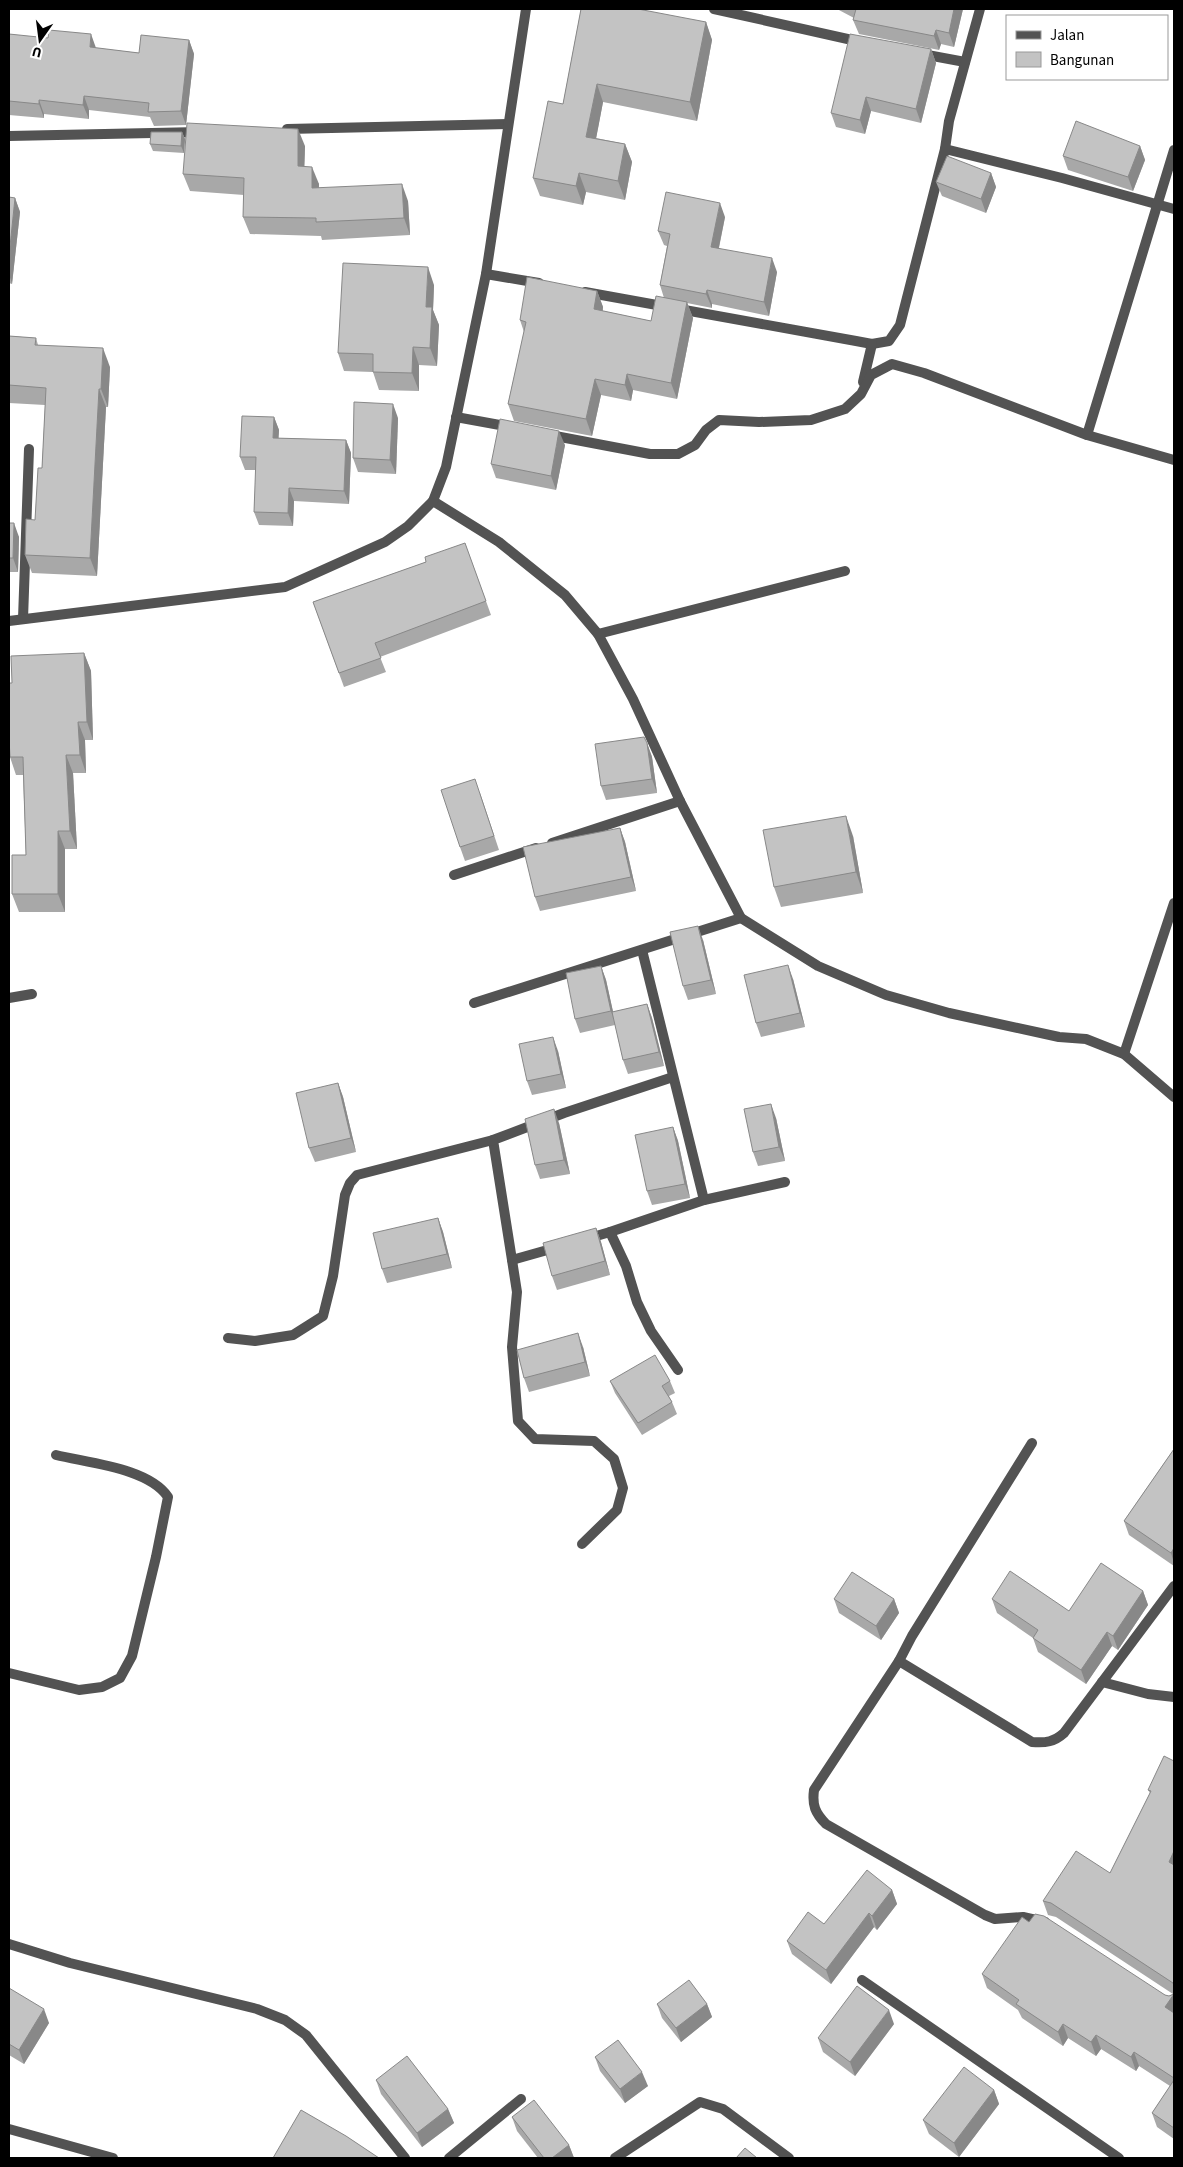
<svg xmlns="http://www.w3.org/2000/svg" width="1183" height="2167" font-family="'Source Sans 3',sans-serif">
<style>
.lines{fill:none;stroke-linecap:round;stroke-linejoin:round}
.lane{stroke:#535353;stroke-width:10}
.street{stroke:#535353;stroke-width:10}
.wall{fill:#a8a8a8}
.shaded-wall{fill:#888}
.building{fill:#c3c3c3;stroke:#888}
</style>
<rect width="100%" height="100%" fill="#fff"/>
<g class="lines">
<!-- lane -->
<path class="lane" d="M9,998l23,-4"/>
<!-- street -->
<g class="street">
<path d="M714,9l147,33"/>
<path d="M922,54l43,8"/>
<path d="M287,129l221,-5"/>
<path d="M9,136l191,-4"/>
<path d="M945,149l117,29 112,31"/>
<path d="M486,274l53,9"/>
<path d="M585,292l271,49 16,3 17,-3 11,-16 45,-176 4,-28 31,-112"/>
<path d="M863,382l9,-38"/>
<path d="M456,417l55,10"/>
<path d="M550,435l100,19h28l17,-9 11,-15 13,-10 40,2 52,-2 34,-11 16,-15 10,-19 21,-11 32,9 163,62 87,25"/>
<path d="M1087,435l87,-285"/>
<path d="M433,501l66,41 66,53 33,39 35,65 47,102 61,117 77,48 68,29 63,18 110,24 27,2 38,15 50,43"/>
<path d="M23,619l6,-170"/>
<path d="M9,621l276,-34 100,-45 23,-16 25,-25 13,-34 40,-193 40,-265"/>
<path d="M598,634l247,-63"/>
<path d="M552,843l128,-42"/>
<path d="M454,875l82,-27"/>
<path d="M642,950l62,250"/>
<path d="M474,1003l267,-85"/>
<path d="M1124,1054l50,-151"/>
<path d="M610,1232l94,-32 81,-18"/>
<path d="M586,1239l24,-7 16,34 11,36 14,29 27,39"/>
<path d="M558,1247l-46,13 -19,-120 71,-27 109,-36"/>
<path d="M512,1260l5,32 -5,55 6,74 17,18 59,2 20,18 9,29 -6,22 -35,34"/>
<path d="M228,1338l27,3 38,-6 30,-19 10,-40 12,-81 5,-12 7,-8 136,-35"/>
<path d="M1032,1443l-120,193 -13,25 133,81c14,1 22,0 32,-9l110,-147"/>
<path d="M899,1661l-85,129c-2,15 1,23 12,34l159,91 10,4 28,-2 22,5"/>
<path d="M9,1673l70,17 23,-3 18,-9 12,-22 24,-99 12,-60c-19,-29 -80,-34 -112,-42"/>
<path d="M1102,1682l46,12 26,3"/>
<path d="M9,1944l61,19 187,46 28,11 21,15 99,123"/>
<path d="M862,1980l257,178"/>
<path d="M9,2129l104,29"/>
<path d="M449,2158l72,-59"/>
<path d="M615,2158l85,-56 23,7 66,49"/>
</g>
</g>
<!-- wall -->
<g class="wall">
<path d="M581,9l125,13 6,18 -15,81 -94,-19 -7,36 29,6 7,18 -7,38 -39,-8 -3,13 -43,-9 -7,-18 30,-74z"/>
<path d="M837,9h126l-9,38 -13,-3 -2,6 -80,-16 -6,-14 1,-2z"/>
<path d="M9,34l87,14 43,5 50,-13 5,14 -8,71 -32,1 -4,-9 -61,-7v9l-45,-5v4l-35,-3z"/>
<path d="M931,49l5,14 -15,60 -50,-12 -6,23 -29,-7 -5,-14z"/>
<path d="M182,132l3,7 -1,14 -31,-2 -3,-7z"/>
<path d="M305,146l-1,20 15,18v4l89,13 2,34 -88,5 -1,-4 -71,-2 -7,-17 1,-22 -54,-4 -7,-17z"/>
<path d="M1140,146l5,14 -12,31 -65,-21 -5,-14z"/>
<path d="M991,173l5,14 -10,26 -44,-17 -6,-14z"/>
<path d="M9,197l6,1 5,14 -8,72 -3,-1z"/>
<path d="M725,217l-6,31 58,24 -8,44 -57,-12v4l-25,-5 6,15 -16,81 -44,-9 -2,11 -30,-6 -9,41 -78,-15 -6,-17 16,-72 -4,-12 77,-29 6,16v4l48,10 13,-23 -4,-13 7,-39 -3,-1 -6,-14z"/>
<path d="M434,285l-1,25 6,15 -2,41 -18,-1v26l-40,-1 -6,-18 -29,-1 -6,-18z"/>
<path d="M9,336l27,2 2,7 72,22 -2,40h-2l-9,169 -65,-3 -7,-18 10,-35 7,-52 3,-63 -36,-2z"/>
<path d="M274,417l5,13 -1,8 68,2 5,13 -2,51 -55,-3 -1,25 -34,-1 -5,-13 2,-42h-11l-5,-13z"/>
<path d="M398,418l-2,56 -38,-2 -5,-14z"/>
<path d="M565,445l-9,45 -60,-12 -5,-14z"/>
<path d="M9,523l10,14 -1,35h-9z"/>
<path d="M465,543l26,72 -111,42 6,15 -42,15 -31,-85 113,-40z"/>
<path d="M84,653l7,18 2,69h-8l1,33h-13l4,76h-12v63h-46l-7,-18 14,-39 -3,-80h-7l-6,-18 -1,1v-75h3z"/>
<path d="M647,743l5,14 5,36 -51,7 -5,-14z"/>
<path d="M480,793l19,57 -34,11 -5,-14z"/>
<path d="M620,828l5,14 11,49 -96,20 -5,-14z"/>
<path d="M853,836l10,57 -82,14 -7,-20z"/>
<path d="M703,940l13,54 -28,6 -5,-14z"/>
<path d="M601,966l5,14 7,32 34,-8 5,14 12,48 -36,8 -5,-14 -8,-35 -35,8 -5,-14z"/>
<path d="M793,979l12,48 -44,10 -5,-14z"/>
<path d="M558,1051l8,37 -34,7 -5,-14z"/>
<path d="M338,1083l5,14 13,55 -41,10 -6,-14z"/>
<path d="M776,1118l9,43 -27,5 -5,-14z"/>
<path d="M559,1123l11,51 -30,5 -5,-14z"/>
<path d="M673,1127l5,14 12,57 -38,7 -5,-14z"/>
<path d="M438,1218l5,14 9,36 -65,15 -5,-14z"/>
<path d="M596,1228l5,14 9,33 -53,15 -5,-14z"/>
<path d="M583,1347l7,29 -61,16 -5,-14z"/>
<path d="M610,1381h60l5,12 -6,3 3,6 5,12 -35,21 -27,-42z"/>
<path d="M1174,1449v117l-45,-31 -5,-14z"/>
<path d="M1143,1591l5,14 -30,45 -6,-4 -26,38 -48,-32 -5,-14 -36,-25 -5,-14 77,12z"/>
<path d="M834,1599h60l5,14 -18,27 -42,-27z"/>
<path d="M1174,1761v378l-17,-12 -5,-14 18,-27 -31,-20 -3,5 -35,-22 -5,7 -28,-18 -5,8 -41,-28 -4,-8 -31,-22 -5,-14 47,-52 136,73 4,1 4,-2 -117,-77 -8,-2 -5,-14 67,-28 40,-80 -2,-3z"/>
<path d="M892,1890l5,14 -20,26 -3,-3 -43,57 -39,-30 -5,-13 37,-17z"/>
<path d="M9,1988l40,35 -25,41 -15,-9z"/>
<path d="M657,2004h50l5,13 -31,25 -19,-24z"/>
<path d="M894,2024l-39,52 -32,-24 -5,-14z"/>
<path d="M595,2057l53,29 -23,17 -25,-32z"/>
<path d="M376,2080l72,29 6,14 -32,24 -41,-53z"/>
<path d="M994,2090l5,14 -40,53 -30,-23 -6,-14z"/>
<path d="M512,2117l57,28 5,13h-36l-21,-27z"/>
</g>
<!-- shaded-wall -->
<g class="shaded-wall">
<path d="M954,9h9l-9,38 -5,-14z"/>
<path d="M706,22l6,18 -15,81 -7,-19z"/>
<path d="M936,30l5,14 -2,6 -5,-14z"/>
<path d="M91,34l5,14 -6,-1z"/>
<path d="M189,40l5,14 -8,71 -5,-14z"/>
<path d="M931,49l5,14 -15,60 -5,-14z"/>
<path d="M597,84l6,18 -10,53 -7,-18z"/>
<path d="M84,96l5,14v9l-6,-14z"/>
<path d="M866,97l5,14 -6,23 -5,-14z"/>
<path d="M39,100l5,14v4l-5,-14z"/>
<path d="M298,129l7,17 -1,37 -6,-17z"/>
<path d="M182,132l3,7 -1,14 -3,-7z"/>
<path d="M625,144l7,18 -7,38 -7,-19z"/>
<path d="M1140,146l5,14 -12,31 -5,-14z"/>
<path d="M312,167l7,17 -1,21 -6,-17z"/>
<path d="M579,173l7,19 -3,13 -7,-19z"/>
<path d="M991,173l5,14 -10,26 -5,-14z"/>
<path d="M402,184l6,17 2,34 -6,-17z"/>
<path d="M15,198l5,14 -8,72 -3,-10v-18z"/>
<path d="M720,203l5,14 -9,44 -5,-14z"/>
<path d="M772,258l5,14 -8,44 -5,-14z"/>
<path d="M428,267l6,18 -1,25 6,15 -2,41 -7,-18 -4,-41z"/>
<path d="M707,290l5,14v4l-6,-14z"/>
<path d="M597,291l6,16 -3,18 -6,-16z"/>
<path d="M687,302l6,16 -16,81 -6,-16z"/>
<path d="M413,347l6,18v26l-7,-18z"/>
<path d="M103,348l7,19 -2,40 -7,-18z"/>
<path d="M627,374l6,16 -2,11 -6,-16z"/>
<path d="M595,379l6,16 -9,41 -6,-17z"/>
<path d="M99,389l7,18 -9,169 -7,-18z"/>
<path d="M393,404l5,14 -2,56 -6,-14z"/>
<path d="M274,417l5,13 -1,21 -5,-13z"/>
<path d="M559,431l6,14 -9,45 -5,-14z"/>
<path d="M346,440l5,13 -2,51 -5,-13z"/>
<path d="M289,488l5,13 -1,25 -5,-13z"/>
<path d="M14,523l5,14 -1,35 -5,-14z"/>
<path d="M84,653l7,18 2,69 -6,-18z"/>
<path d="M78,722l7,18 1,33 -6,-18z"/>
<path d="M647,743l5,14 5,36 -5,-14z"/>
<path d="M66,755l7,18 4,76 -7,-18z"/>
<path d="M846,816l7,20 10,57 -7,-21z"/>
<path d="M620,828l5,14 11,49 -5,-14z"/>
<path d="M58,831l7,18v63l-7,-18z"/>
<path d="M698,926l5,14 13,54 -5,-14z"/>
<path d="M788,965l5,14 12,48 -5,-14z"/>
<path d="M601,966l5,14 10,45 -5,-14z"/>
<path d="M647,1004l5,14 12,48 -5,-14z"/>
<path d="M553,1037l5,14 8,37 -5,-14z"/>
<path d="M338,1083l5,14 13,55 -5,-14z"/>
<path d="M771,1104l5,14 9,43 -6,-14z"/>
<path d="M554,1109l5,14 11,51 -6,-14z"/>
<path d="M673,1127l5,14 12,57 -5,-14z"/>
<path d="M438,1218l5,14 9,36 -5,-14z"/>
<path d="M596,1228l5,14 9,33 -5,-14z"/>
<path d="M578,1333l5,14 7,29 -5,-14z"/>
<path d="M1174,1548v15l-3,-10z"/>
<path d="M1143,1591l5,14 -30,45 -5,-14z"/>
<path d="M894,1599l5,14 -18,27 -5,-14z"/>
<path d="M1107,1632l5,14 -26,38 -5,-14z"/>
<path d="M1174,1851v25l-5,-14z"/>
<path d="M892,1890l5,14 -20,26 -5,-14z"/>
<path d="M869,1913l5,14 -43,57 -5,-14z"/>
<path d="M1174,1994v21l-9,-8z"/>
<path d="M707,2004l5,13 -31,25 -5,-14z"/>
<path d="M44,2009l5,14 -25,41 -5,-14z"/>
<path d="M889,2010l5,14 -39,52 -5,-14z"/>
<path d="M1063,2024l5,14 -5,8 -5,-14z"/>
<path d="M1096,2035l5,14 -5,7 -5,-14z"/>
<path d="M1134,2052l5,14 -3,5 -5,-14z"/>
<path d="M642,2072l6,14 -23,17 -5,-14z"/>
<path d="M994,2090l5,14 -40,53 -5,-14z"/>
<path d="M448,2109l6,14 -32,24 -5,-14z"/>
<path d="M569,2145l5,13h-22z"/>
</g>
<!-- building -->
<g class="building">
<path d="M581,9h57l68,13 -16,80 -93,-18 -11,53 39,7 -7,37 -39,-8 -3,13 -43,-8 15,-77 15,3z"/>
<path d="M856,9h98l-5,24 -13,-3 -2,6 -81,-16z"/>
<path d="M49,30l42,4 -1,13 49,6 2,-18 48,5 -8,71 -33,1 1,-9 -65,-7 -1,9 -44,-5v4l-30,-3v-67l39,4z"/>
<path d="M850,34l81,15 -15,60 -50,-12 -6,23 -29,-7z"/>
<path d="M1076,121l64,25 -12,31 -65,-21z"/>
<path d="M187,123l111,6v37l14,1v21l90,-4 2,34 -88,4v-4l-73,-1 1,-39 -61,-4z"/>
<path d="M151,132h31l-1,14 -31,-2z"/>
<path d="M947,156l44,17 -10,26 -45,-17z"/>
<path d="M666,192l54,11 -9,44 61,11 -8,44 -57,-12 -1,4 -46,-9 10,-51 -12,-3z"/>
<path d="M9,197l6,1 -6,58z"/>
<path d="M343,263l85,4 -2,40h6l-2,41 -17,-1 -1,26 -39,-1v-18l-35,-1z"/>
<path d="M527,277l70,14 -3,18 57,12 5,-25 31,6 -16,81 -44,-9 -2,11 -30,-6 -9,40 -78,-15 18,-82 -6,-2z"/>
<path d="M9,336l27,2 -1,7 68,3 -2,41h-2l-9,169 -65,-3 1,-36 9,1 3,-52h4l4,-80 -37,-3z"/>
<path d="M354,402l39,2 -3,56 -37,-2z"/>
<path d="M242,416l32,1 -1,21 73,2 -2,51 -55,-3 -1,25 -34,-1 2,-55h-16z"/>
<path d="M500,419l59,12 -8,45 -60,-12z"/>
<path d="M9,523h5l-1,35h-4z"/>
<path d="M465,543l21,58 -111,42 6,15 -42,15 -26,-71 113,-40 -1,-5z"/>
<path d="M84,653l3,69h-9l2,33h-14l4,76h-12v63h-46v-39h14l-3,-98h-13l-1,-18v-56h3l-1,-27z"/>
<path d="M644,737l3,6 5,36 -51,7 -6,-42z"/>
<path d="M475,779l19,57 -34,11 -19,-57z"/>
<path d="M846,816l10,56 -82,15 -11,-57z"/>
<path d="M620,828l11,49 -96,20 -12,-50z"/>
<path d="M698,926l13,54 -28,6 -13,-54z"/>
<path d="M788,965l12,48 -44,10 -12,-48z"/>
<path d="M601,966l10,45 -36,8 -9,-46z"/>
<path d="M647,1004l12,48 -36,8 -11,-48z"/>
<path d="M553,1037l8,37 -34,7 -8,-37z"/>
<path d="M338,1083l13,55 -42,10 -13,-55z"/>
<path d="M771,1104l8,43 -26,5 -9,-43z"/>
<path d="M554,1109l10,51 -29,5 -10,-46z"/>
<path d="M673,1127l12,57 -38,7 -12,-56z"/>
<path d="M438,1218l9,36 -65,15 -9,-36z"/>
<path d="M596,1228l9,33 -53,15 -9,-33z"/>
<path d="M578,1333l7,29 -61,16 -7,-28z"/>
<path d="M655,1355l15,26 -8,5 10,16 -34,21 -28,-42z"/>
<path d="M1174,1449v99l-3,5 -47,-32z"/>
<path d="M1101,1563l42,28 -30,45 -6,-4 -26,38 -48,-32 5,-8 -46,-31 18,-28 59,40z"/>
<path d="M852,1572l42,27 -18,27 -42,-27z"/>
<path d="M1164,1756l10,5v90l-5,11 5,3v120l-1,-2 -122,-80 -8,-2 33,-50 34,22 41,-82 -3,-1z"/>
<path d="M867,1870l25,20 -20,26 -3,-3 -43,57 -39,-29 21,-29 16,12z"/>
<path d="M1035,1914l9,2 121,79 4,1 5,-2 -9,13 9,6v65l-40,-26 -3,5 -35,-22 -5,7 -28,-18 -5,8 -42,-28 3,-4 -37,-26 40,-57 7,5z"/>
<path d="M689,1980l18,24 -31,24 -19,-24z"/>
<path d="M857,1986l32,24 -39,52 -32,-24z"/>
<path d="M9,1988l35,21 -25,41 -10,-6z"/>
<path d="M618,2040l24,32 -22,17 -25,-32z"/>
<path d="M407,2056l41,53 -31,24 -41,-53z"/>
<path d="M964,2067l30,23 -40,53 -31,-23z"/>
<path d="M1174,2080v48l-22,-15z"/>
<path d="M534,2100l35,45 -17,13h-8l-32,-41z"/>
<path d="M301,2110l45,26 33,22h-106z"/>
<path d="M745,2148l12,10h-21z"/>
</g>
<!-- border -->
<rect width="1183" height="2167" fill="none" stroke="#000000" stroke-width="20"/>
<!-- legend -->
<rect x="1006" y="15" width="162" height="65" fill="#ffffff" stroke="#999999"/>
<rect x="1016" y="31" width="25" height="8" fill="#535353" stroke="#999999"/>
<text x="1050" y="40" font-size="15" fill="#000000">Jalan</text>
<rect x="1016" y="52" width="25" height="15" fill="#c3c3c3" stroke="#999999"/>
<text x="1050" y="65" font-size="15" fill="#000000">Bangunan</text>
<!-- north arrow -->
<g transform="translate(40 40) rotate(194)" stroke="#ffffff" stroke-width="4" paint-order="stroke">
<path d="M0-4L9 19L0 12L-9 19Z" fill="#000000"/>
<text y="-8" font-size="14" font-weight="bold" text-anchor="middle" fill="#000000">U</text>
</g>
</svg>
